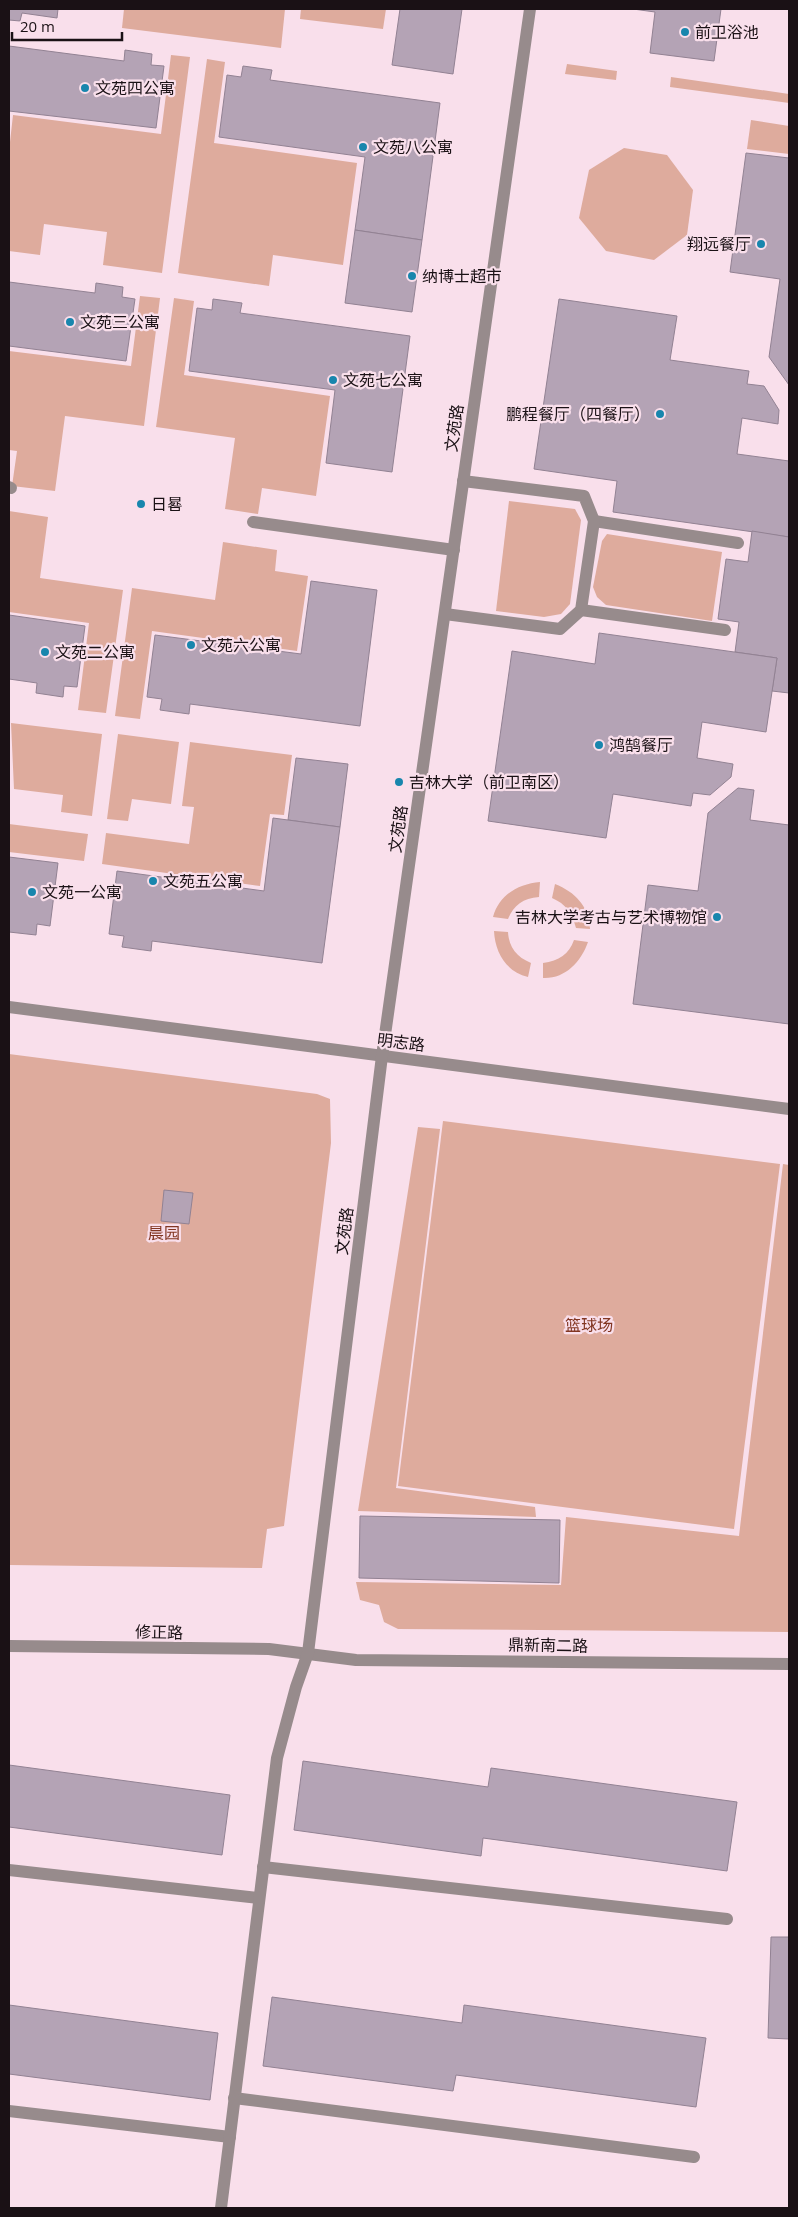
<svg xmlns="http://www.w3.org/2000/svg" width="798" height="2217" font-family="'Open Sans','Noto Sans SC',sans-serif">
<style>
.green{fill:#deab9d}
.building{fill:#b4a3b5;stroke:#928293}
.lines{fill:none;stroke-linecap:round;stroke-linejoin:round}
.minor{stroke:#978b8c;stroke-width:12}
.poi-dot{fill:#1886ad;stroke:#f9dfeb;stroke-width:2}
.labels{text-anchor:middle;stroke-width:4.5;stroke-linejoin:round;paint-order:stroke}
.poi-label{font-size:16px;fill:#1a1115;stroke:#f9dfeb;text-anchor:start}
.street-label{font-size:16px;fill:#1a1115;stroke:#f9dfeb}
.park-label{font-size:16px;fill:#823622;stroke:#f9dfeb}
</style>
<rect width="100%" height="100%" fill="#f9dfeb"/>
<!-- green -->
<g class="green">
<path d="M124,9h161l-4,39 -159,-20z"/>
<path d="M301,9h85l-3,20 -83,-10z"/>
<path d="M171,55l19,2 -28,216 -59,-8 4,-33 -63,-8 -4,31 -31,-4v-100l4,-36 148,19z"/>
<path d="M207,59l18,3 -11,81 143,20 -14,102 -70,-10 -4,31 -91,-13z"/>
<path d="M567,64l50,7 -1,9 -51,-6z"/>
<path d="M671,77l118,17v9l-119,-16z"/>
<path d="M751,120l38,6v28l-42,-5z"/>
<path d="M624,148l43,7 26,35 -6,45 -33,25 -48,-9 -27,-33 10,-48z"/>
<path d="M140,296l20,2 -16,128 -79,-10 -10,75 -43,-5 5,-35 -8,-1v-99l122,15z"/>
<path d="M174,298l20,3 -10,74 146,21 -14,100 -54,-8 -4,26 -33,-5 10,-71 -79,-11z"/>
<path d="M509,501l66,8 6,11 -11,84 -9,10 -17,3 -48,-6z"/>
<path d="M9,511l39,6 -8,61 83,12 -17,123 -28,-3 11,-87 -80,-11z"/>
<path d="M607,534l115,18 -10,69 -106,-16 -9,-8 -4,-10 9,-46z"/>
<path d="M223,542l54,8 -2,21 33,5 -11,75 -145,-20 -12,88 -25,-3 17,-128 83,12z"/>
<path d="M11,723l91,11 -10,82 -31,-4 2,-17 -49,-6z"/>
<path d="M118,734l61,8 -8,62 -39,-5 -4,22 -21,-2z"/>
<path d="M190,742l102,13 -8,60 -14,-1 -10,72 -158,-22 4,-31 83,11 5,-37 -12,-1z"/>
<path d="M9,824l79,10 -4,27 -75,-9z"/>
<path d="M540,882l-1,15c-16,1 -25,8 -31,22l-15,-2c6,-22 25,-33 47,-35z"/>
<path d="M555,884c20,8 34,22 35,45l-14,-1c-4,-15 -10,-24 -24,-30z"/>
<path d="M494,931l14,1c1,16 9,25 23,31l-3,14c-22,-5 -33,-25 -34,-46z"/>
<path d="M574,940l14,2c-7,20 -23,37 -45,36v-15c16,-2 26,-9 31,-23z"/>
<path d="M9,1054l308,40 13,5 1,44 -47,383 -17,3 -5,39 -253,-3z"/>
<path d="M443,1121l337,43 -46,365 -336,-43z"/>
<path d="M418,1127l22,2 -44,359 139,19 1,10 -178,-6z"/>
<path d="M783,1164l6,1v467l-391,-3 -14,-7 -5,-17 -19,-5 -4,-18 205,3 5,-68 173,19z"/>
</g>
<!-- building -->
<g class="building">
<path d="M9,9h49l-1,9 -35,-5 -2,8 -11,-1z"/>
<path d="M400,9h62l-9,65 -61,-9z"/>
<path d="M633,9h88l-7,52 -64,-8 5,-41z"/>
<path d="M9,46l115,15 1,-11 27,4 -1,11 13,1 -8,62 -147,-17z"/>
<path d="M243,66l29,4 -2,10 170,23 -18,137 -67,-10 10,-73 -146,-20 8,-62 14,2z"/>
<path d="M746,153l43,5v227l-20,-28 11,-78 -50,-7z"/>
<path d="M355,230l67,10 -10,72 -67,-9z"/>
<path d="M9,282l86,11 1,-10 27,4 -1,10 13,2 -9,62 -117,-15z"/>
<path d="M213,299l29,4 -2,10 170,23 -18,136 -66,-9 9,-73 -146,-19 8,-63 15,2z"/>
<path d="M559,299l118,17 -7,44 79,11 -2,13 17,2 15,24 -1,14 -36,-6 -5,36 52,7v76l-176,-25 4,-31 -83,-12z"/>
<path d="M752,531l37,6v156l-17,-2 5,-33 -42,-6 4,-30 -21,-3 8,-60 22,3z"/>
<path d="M311,581l66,9 -17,136 -170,-22 -1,10 -29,-4 2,-11 -15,-2 8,-62 146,19z"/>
<path d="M9,615l76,11 -8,61 -13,-1 -1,11 -27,-4 1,-10 -28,-4z"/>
<path d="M599,633l178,25 -11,74 -64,-10 -5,36 36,6 -2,13 -21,18 -17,-2 -2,13 -78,-12 -7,44 -118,-17 24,-170 83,13z"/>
<path d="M296,758l52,6 -8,63 -52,-7z"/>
<path d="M738,788l16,2 -4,30 39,5v199l-156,-20 15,-119 50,6 10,-78z"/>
<path d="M273,818l67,9 -18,136 -170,-22 -1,10 -29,-4 2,-11 -15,-2 8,-63 147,20z"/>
<path d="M9,857l49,6 -8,63 -13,-2 -1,11 -27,-3z"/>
<path d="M164,1190l29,3 -4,31 -28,-3z"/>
<path d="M360,1516l200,4 -1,63 -200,-5z"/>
<path d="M303,1761l185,26 3,-19 246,34 -10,69 -244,-33 -2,18 -187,-26z"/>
<path d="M9,1765l221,30 -8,60 -213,-28z"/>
<path d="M771,1937h18v102l-21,-1z"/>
<path d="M272,1997l190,26 2,-18 242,33 -10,69 -240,-32 -3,16 -190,-25z"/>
<path d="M9,2005l209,28 -8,67 -201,-26z"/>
</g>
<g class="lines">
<!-- minor -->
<g class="minor">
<path d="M9,487l2,1"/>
<path d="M594,521l144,22"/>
<path d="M253,522l201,28"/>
<path d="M581,610l144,20"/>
<path d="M445,614l115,15 21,-19 13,-89 -10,-25 -121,-15"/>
<path d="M9,1007l780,102"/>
<path d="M9,1646l260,3 87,11 433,4"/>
<path d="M263,1867l464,52"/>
<path d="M9,1870l250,28"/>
<path d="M234,2098l460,59"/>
<path d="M9,2111l221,26"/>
<path d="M221,2208l56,-450 19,-71 12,-34 74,-597 148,-1047"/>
</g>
</g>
<!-- markers -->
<g class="poi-dot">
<circle cx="685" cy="32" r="5"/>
<circle cx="85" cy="88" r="5"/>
<circle cx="363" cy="147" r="5"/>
<circle cx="761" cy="244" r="5"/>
<circle cx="412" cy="276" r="5"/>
<circle cx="70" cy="322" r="5"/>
<circle cx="333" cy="380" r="5"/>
<circle cx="660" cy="414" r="5"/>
<circle cx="141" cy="504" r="5"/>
<circle cx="191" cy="645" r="5"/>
<circle cx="45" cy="652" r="5"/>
<circle cx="599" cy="745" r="5"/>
<circle cx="399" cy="782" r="5"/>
<circle cx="153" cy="881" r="5"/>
<circle cx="32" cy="892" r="5"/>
<circle cx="717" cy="917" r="5"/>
</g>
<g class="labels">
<!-- poi labels -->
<g class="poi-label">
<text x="695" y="38">前卫浴池</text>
<text x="95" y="94">文苑四公寓</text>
<text x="373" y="153">文苑八公寓</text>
<text x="751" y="250" text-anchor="end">翔远餐厅</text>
<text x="422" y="282">纳博士超市</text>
<text x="80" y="328">文苑三公寓</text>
<text x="343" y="386">文苑七公寓</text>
<text x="650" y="420" text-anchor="end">鹏程餐厅（四餐厅）</text>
<text x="151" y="510">日晷</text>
<text x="201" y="651">文苑六公寓</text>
<text x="55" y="658">文苑二公寓</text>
<text x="609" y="751">鸿鹄餐厅</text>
<text x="409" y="788">吉林大学（前卫南区）</text>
<text x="163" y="887">文苑五公寓</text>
<text x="42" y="898">文苑一公寓</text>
<text x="707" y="923" text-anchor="end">吉林大学考古与艺术博物馆</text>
</g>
<!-- street labels -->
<g class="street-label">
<text transform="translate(454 428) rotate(-82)" y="6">文苑路</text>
<text transform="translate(398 829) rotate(-82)" y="6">文苑路</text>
<text transform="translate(401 1042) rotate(7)" y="6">明志路</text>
<text transform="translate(344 1231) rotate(-83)" y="6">文苑路</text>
<text transform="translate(159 1632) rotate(1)" y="6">修正路</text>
<text transform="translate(548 1645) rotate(1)" y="6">鼎新南二路</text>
</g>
<!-- park labels -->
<g class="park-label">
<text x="164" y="1239">晨园</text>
<text x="589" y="1331">篮球场</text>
</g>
</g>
<!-- border -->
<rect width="798" height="2217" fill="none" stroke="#1a1115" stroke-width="20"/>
<!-- scale -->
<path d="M12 32v8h110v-8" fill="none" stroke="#1a1115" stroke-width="2.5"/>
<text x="20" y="32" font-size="15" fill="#1a1115" stroke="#f9dfeb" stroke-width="4" paint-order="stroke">20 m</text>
</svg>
